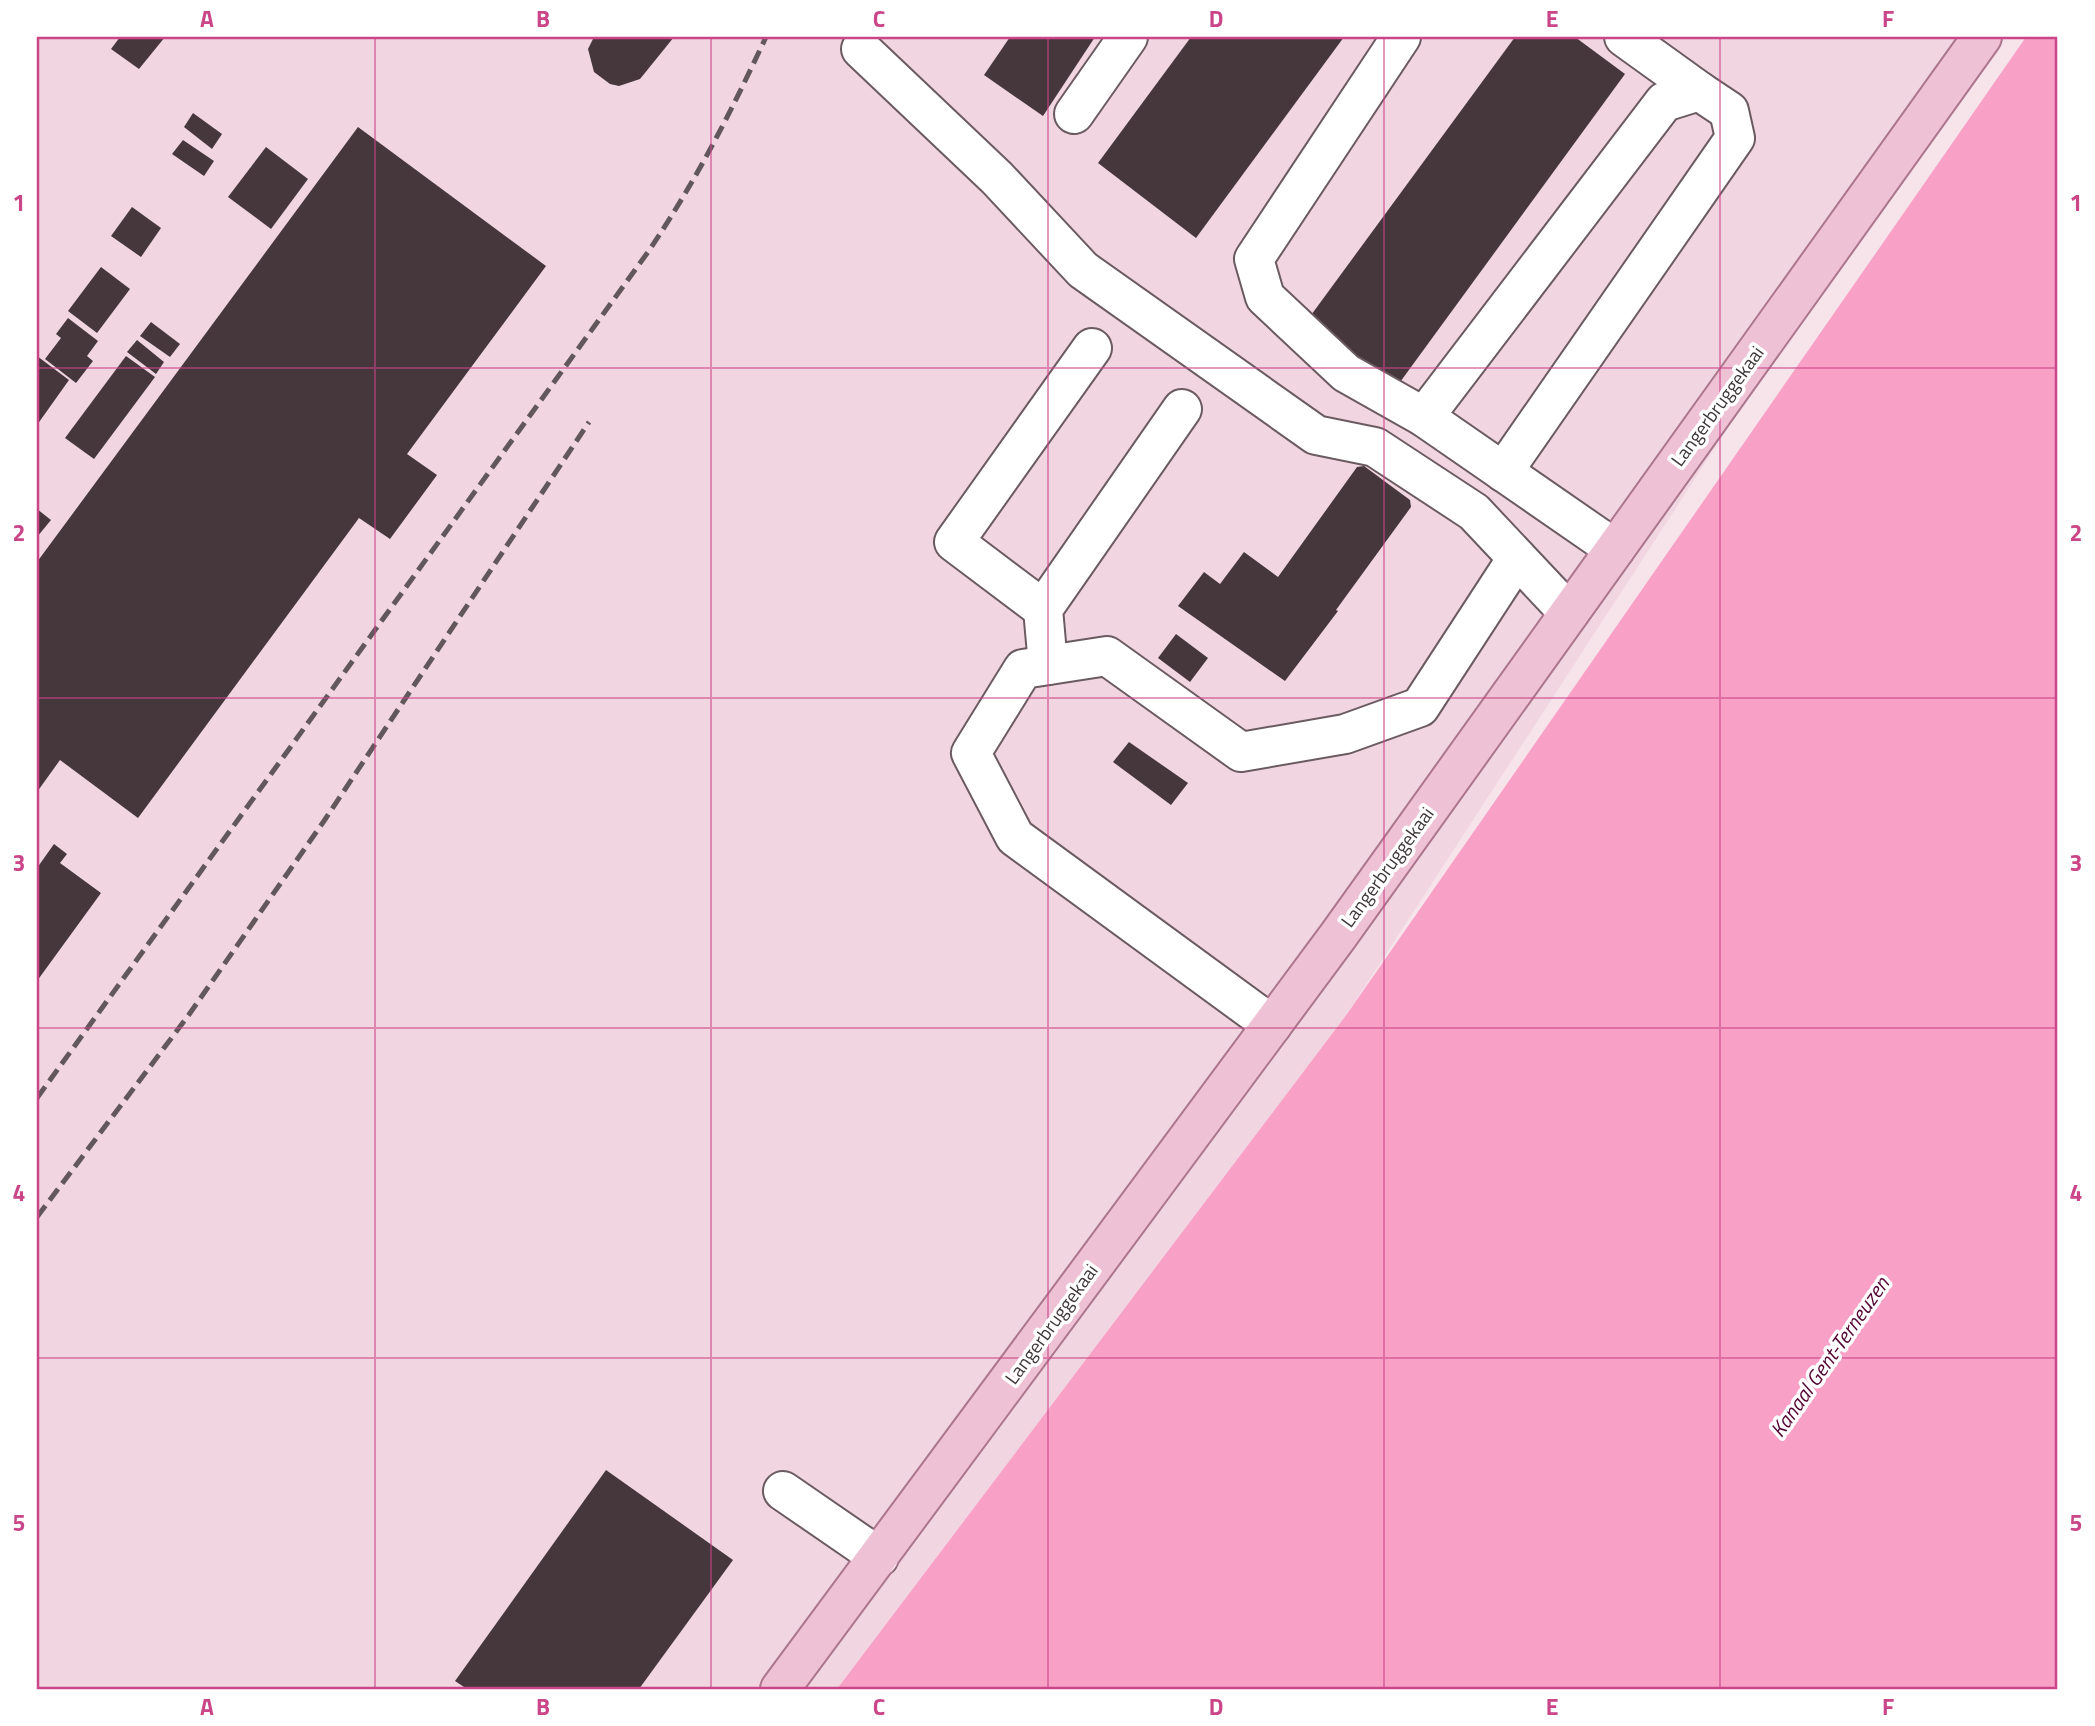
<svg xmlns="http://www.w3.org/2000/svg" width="2095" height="1726" font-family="'Titillium Web',sans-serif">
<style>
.built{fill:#f1d6e1}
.water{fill:#f9a0c6}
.building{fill:#46373d}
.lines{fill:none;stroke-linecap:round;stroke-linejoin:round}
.minor-casing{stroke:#6b5b61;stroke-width:42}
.major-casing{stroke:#ab768d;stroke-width:42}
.minor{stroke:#fff;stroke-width:38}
.major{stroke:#efc1d5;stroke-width:38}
.rail{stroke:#62585c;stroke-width:5;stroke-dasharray:14 7;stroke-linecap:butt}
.grid{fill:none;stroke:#ca4689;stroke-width:2;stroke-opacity:0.55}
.labels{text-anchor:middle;stroke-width:7;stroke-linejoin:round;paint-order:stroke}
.street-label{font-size:19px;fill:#3e373a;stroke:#fff}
.water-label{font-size:21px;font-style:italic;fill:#540533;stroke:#fff}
.neatline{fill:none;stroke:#ca4689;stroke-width:2.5}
.grid-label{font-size:23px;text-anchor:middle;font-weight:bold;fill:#ca4689}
</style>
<rect width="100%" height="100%" fill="#f7e3ea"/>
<!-- built -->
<path class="built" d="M37,37h1945l-635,977 -510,675h-800z"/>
<!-- water -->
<path class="water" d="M2026,37h32v1652h-1221l510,-675z"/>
<!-- building -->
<g class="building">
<path d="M120,37h45l-26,32 -28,-20z"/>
<path d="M594,37h80l-34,42 -21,7 -9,-2 -16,-12 -6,-23z"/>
<path d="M1010,37h85l-52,79 -59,-41z"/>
<path d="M1191,37h153l-148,201 -98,-75z"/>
<path d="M1515,37h60l50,37 -230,315 -89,-67z"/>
<path d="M193,113l29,21 -10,15 -28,-22z"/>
<path d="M358,127l188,139 -139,188 30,21 -47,64 -31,-21 -221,300 -78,-58 -23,32v-230z"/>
<path d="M183,140l31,21 -10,15 -32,-22z"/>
<path d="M266,147l42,32 -37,50 -43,-32z"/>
<path d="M132,207l29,21 -20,29 -30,-21z"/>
<path d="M101,267l29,22 -33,44 -29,-22z"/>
<path d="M68,318l30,23 -11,15 6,5 -17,22 -31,-24 16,-21 -5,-4z"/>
<path d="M151,322l29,22 -10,13 -30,-21z"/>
<path d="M137,340l27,22 -8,12 -29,-22z"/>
<path d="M37,356l32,24 -32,45z"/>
<path d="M126,356l29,21 -61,82 -29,-21z"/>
<path d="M1364,466l46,34 1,7 -75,103 2,1 -53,70 -107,-75 26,-34 16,12 24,-32 34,25 79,-110z"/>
<path d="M37,509l14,11 -14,17z"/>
<path d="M1176,634l32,24 -18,24 -32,-24z"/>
<path d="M1129,742l59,41 -17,22 -58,-43z"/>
<path d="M54,844l13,10 -7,9 41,30 -64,88v-113z"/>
<path d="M606,1470l127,90 -94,129h-172l-12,-8z"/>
</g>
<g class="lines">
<defs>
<g id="minor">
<path d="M1401,37l-147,222 11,38 81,76 78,44 191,132"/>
<path d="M1624,37l75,54"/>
<path d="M861,49l136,129 86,92 233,165 59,12 99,65 95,101"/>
<path d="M1074,114l54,-77"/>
<path d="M1424,417l240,-315 35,-11 30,20 6,27 -232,334"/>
<path d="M1043,609l-89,-67 138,-194"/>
<path d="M1048,665l-5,-56 139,-200"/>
<path d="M1272,1025l-257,-188 -44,-84 52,-84 84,-13 134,96 104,-18 75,-27 97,-149"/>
<path d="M783,1491l96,66"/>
</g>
<path id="major" d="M780,1689l558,-753 644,-899"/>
</defs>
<!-- minor casing -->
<use href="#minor" class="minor-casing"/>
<!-- major casing -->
<use href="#major" class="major-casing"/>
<!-- minor -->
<use href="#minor" class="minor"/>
<!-- major -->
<use href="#major" class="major"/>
<!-- rail -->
<g class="rail">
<path d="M37,1098l611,-846c48,-71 82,-138 118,-215"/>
<path d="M37,1217l151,-201 136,-195 265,-399"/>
</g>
</g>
<!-- grid -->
<path class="grid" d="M375,37v1652M711,37v1652M1048,37v1652M1384,37v1652M1720,37v1652M37,368h2021M37,698h2021M37,1028h2021M37,1358h2021"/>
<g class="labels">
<!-- street labels -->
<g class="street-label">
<text transform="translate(1717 406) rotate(-54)" y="7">Langerbruggekaai</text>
<text transform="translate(1387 867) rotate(-54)" y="7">Langerbruggekaai</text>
<text transform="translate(1051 1324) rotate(-54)" y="7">Langerbruggekaai</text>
</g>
<!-- water labels -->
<g class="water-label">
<text transform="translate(1830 1357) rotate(-55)" y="7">Kanaal Gent-Terneuzen</text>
</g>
</g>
<!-- border -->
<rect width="2095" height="1726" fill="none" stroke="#ffffff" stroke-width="77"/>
<rect x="38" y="38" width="2018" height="1650" class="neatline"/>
<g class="grid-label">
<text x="207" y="27">A</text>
<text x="543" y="27">B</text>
<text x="879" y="27">C</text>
<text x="1216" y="27">D</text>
<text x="1552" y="27">E</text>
<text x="1888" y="27">F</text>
<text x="19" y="211">1</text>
<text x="2076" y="211">1</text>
<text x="19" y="541">2</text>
<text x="2076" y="541">2</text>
<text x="19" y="871">3</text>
<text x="2076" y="871">3</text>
<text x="19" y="1201">4</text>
<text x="2076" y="1201">4</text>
<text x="19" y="1531">5</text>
<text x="2076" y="1531">5</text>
<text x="207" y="1715">A</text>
<text x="543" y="1715">B</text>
<text x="879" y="1715">C</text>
<text x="1216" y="1715">D</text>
<text x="1552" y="1715">E</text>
<text x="1888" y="1715">F</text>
</g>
</svg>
